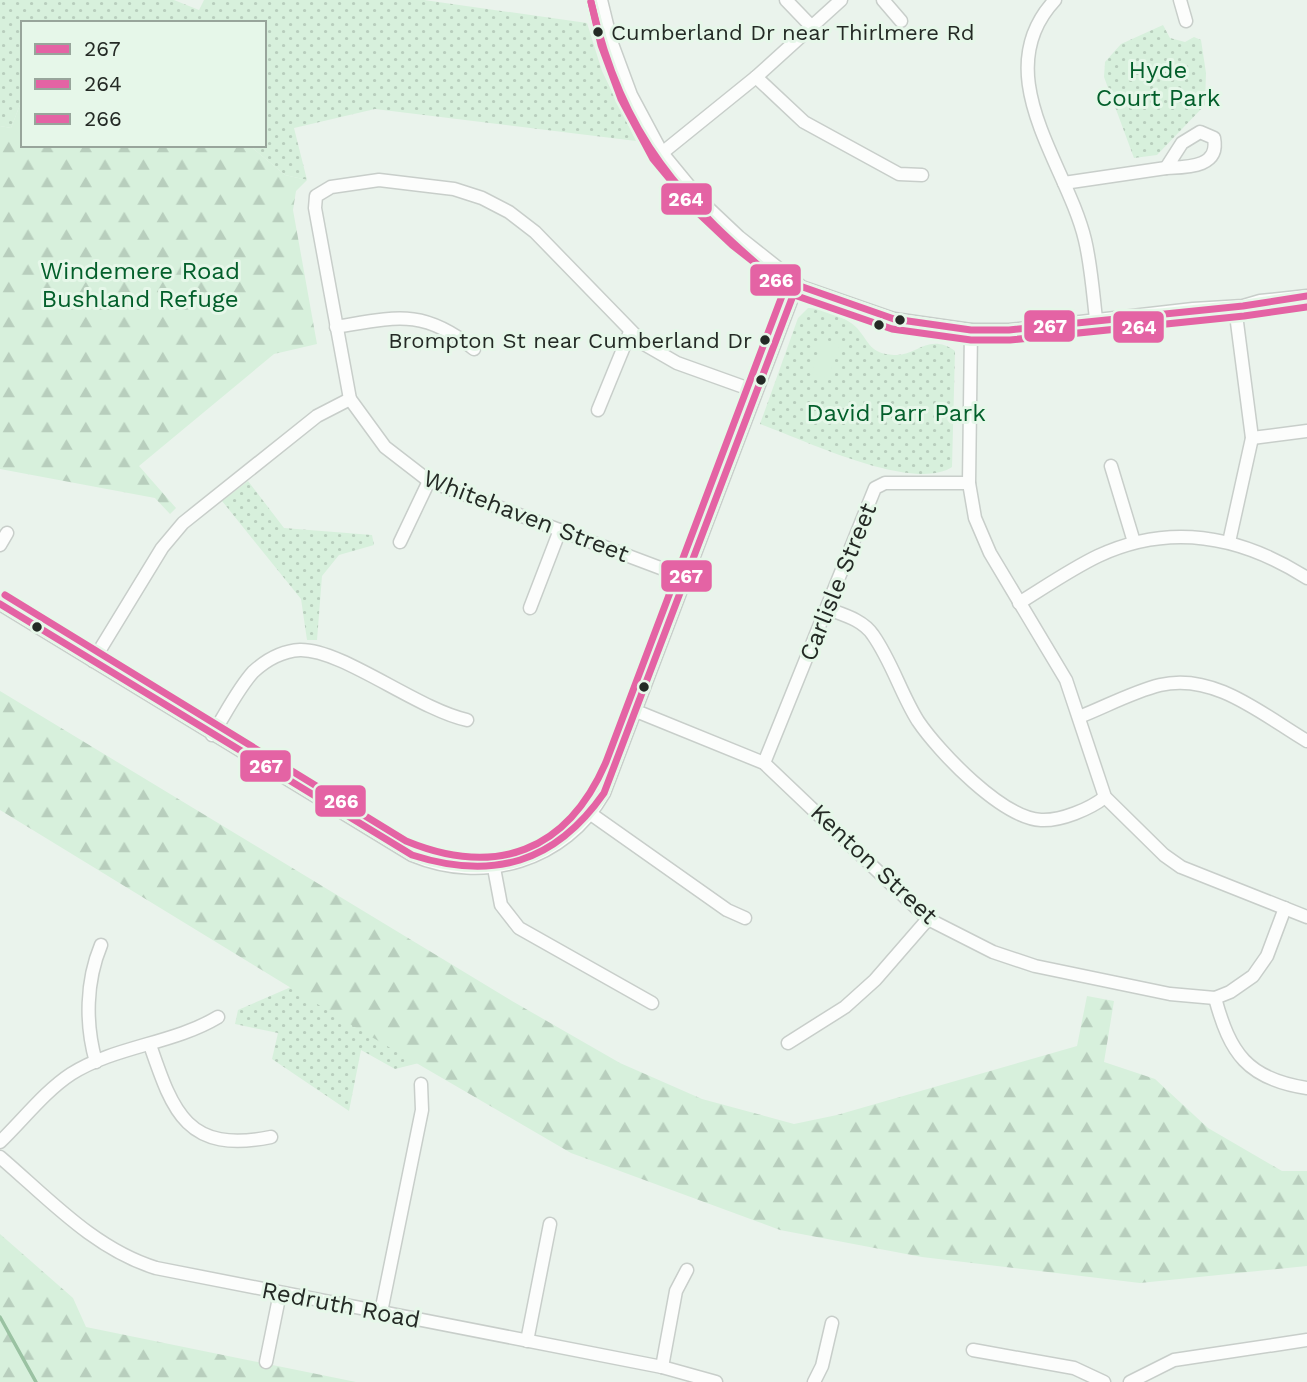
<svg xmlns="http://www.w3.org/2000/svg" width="1307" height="1382" font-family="'Work Sans',sans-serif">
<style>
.grass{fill:url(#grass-dots)}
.forest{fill:url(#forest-firs)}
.garden{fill:#d7f0dc}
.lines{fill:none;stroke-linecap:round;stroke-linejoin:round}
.stream{stroke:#9ac2a2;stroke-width:3.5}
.minor-casing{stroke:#c8ceca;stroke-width:15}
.minor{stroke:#fcfdfc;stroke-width:12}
.bus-1-casing{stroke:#e6f7e9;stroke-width:12}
.bus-2-casing{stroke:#e6f7e9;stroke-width:12}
.bus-3-casing{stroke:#e6f7e9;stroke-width:12}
.bus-1{stroke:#e463a4;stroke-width:7}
.bus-2{stroke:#e463a4;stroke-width:7}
.bus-3{stroke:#e463a4;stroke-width:7}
.bus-dot{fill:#242a25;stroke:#e6f7e9;stroke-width:2.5}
.labels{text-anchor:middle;stroke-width:6;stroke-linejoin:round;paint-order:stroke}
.bus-label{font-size:22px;fill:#242a25;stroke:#e6f7e9;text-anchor:start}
.park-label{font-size:24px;fill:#035f2b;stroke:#e6f7e9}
.street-label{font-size:24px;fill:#242a25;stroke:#e6f7e9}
.line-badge{stroke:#e6f7e9;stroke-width:2.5}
.badge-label{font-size:19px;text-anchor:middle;font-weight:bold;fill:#fff}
</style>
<defs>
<pattern id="grass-dots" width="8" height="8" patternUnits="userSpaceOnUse" patternTransform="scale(1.75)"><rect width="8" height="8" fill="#d7f0dc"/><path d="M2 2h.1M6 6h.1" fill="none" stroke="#b8cebd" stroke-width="1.8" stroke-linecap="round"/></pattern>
<pattern id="forest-firs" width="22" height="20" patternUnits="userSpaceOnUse" patternTransform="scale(1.75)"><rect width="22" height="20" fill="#d7f0dc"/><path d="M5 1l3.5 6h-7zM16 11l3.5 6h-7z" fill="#b8cebd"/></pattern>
</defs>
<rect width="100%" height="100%" fill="#eaf3ec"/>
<!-- grass -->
<g class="grass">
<path d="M0,0h174l25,10 5,-10h220l163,23 15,48 34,70 -261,-32 -81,19 13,52 -22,-5 -36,-30h15v-122h-241v74l-12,31 -11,-2z"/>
<path d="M1163,25l7,13 15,4 9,-5 7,3 5,33 -1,32 -48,50 -23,3 -30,-81 1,-15 16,-18z"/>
<path d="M808,308c11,-1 42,11 49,20 14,16 12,25 37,27 22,2 34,-23 61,-4l-3,116c-39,26 -150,-28 -192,-43l38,-106z"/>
<path d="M248,481l36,47 88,7 2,10 -35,10 -17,21 -5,64h-10l-6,-41 -79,-98z"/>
<path d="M291,987l128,76 -24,6 -34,-19 -12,61 -77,-52 6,-26 -43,-9 3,-14z"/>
</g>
<!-- forest -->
<g class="forest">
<path d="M23,97v48h226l36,30 22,5 -11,11 -3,19 24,134 -43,10 -135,112 37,42 -6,6 -15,-16 -155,-29v-343l11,2z"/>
<path d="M0,691l512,310 108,62 82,36 92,25 43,-9 240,-69 10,-50 27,5 -10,61 51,17 53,49 74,43h25v95l-167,17 -218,-26 -142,-27 -209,-77 -208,-121 -363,-222z"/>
<path d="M0,1234l73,64 13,29 270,55h-356z"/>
</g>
<!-- garden -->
<path class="garden" d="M823,339l17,6 -12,34 -17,-6z"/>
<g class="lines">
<!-- stream -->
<path class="stream" d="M0,1317l36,65"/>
<defs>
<g id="minor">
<path d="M601,0l10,41 20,54 31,58 42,51 35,33 63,50 92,32 77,11h38l184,-21 50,-3 17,-5 47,-5"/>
<path d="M786,0l25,26"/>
<path d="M883,0l18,21"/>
<path d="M1055,0c-69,74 12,164 30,240 6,25 8,53 11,79"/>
<path d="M1180,0l6,21"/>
<path d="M756,77l48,45 95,52 23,1"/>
<path d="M1200,132l14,6c6,30 -28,29 -48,30l16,-25z"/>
<path d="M662,153l94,-76 85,-77"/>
<path d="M1064,183l102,-15"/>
<path d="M336,327c60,-10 87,-19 138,22"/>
<path d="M971,330l-2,153 6,35 15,35 76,127 39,117 59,58 17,12 126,50"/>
<path d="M598,410l32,-78"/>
<path d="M1252,438l55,-7"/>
<path d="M1111,466l23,76"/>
<path d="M400,542l29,-61"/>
<path d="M1229,542l23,-104 -17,-131"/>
<path d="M0,545l7,-12"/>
<path d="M687,578l-258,-97 -44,-34 -35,-48 -35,-191 1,-12 15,-9 48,-7 75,9 28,9 27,14 26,20 109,112 33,19 78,28"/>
<path d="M1019,603c26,-16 52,-34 79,-47 73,-34 143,-20 209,22"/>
<path d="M0,604l412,251c72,30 153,6 192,-62l193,-508"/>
<path d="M530,608l30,-78"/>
<path d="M828,609c16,6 35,11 45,26 19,27 28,59 45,86 21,31 84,97 123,99 20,1 49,-11 64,-23"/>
<path d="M93,661l69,-113 21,-25 134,-107 33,-17"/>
<path d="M636,711l128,52 164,156 65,33 42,14 135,28 45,4 15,-6 23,-16 14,-20 18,-48"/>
<path d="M1079,717c26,-10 53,-25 81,-32 54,-13 103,30 147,56"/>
<path d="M212,735c13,-20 25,-45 41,-63 13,-12 29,-21 47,-22 42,-1 117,59 167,70"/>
<path d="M764,763l111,-275 10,-5h84"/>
<path d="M591,814l136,96 18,8"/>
<path d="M494,868l7,37 18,23 133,75"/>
<path d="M1215,998c15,55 32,81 92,90"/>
<path d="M788,1043l57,-36 30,-27 53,-61"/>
<path d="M150,1045c23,67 37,109 121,92"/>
<path d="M96,1062c-11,-38 -10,-81 5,-117"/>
<path d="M0,1142c22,-21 45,-51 71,-68 44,-28 102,-30 147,-57"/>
<path d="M0,1157c48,41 94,92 156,111l506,99 54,15"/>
<path d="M381,1312l41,-202 -1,-26"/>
<path d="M527,1341l23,-117"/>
<path d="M973,1350l101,18 30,14"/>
<path d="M266,1362l14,-69"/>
<path d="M662,1367l14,-76 11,-21"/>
<path d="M814,1382l8,-16 10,-43"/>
<path d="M1130,1382l44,-22 133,-20"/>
</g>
</defs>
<!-- minor casing -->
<use href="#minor" class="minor-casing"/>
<!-- minor -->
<use href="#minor" class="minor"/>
<defs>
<g id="bus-1">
<path d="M797,285l97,34 77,11h38l234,-24 64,-10"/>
<path d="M0,604l412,251c81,26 143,8 192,-62l193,-508"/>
</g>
<path id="bus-2" d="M591,2l10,43 20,54 32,60 44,53 35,33 65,51 95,33 79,11h39l234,-24 63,-9"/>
<path id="bus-3" d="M5,595l401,246c90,37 161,11 200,-79l179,-474c-105,-88 -162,-149 -194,-286"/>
</defs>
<!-- bus-1 casing -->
<use href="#bus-1" class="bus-1-casing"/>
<!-- bus-2 casing -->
<use href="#bus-2" class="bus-2-casing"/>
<!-- bus-3 casing -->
<use href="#bus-3" class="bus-3-casing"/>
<!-- bus-1 -->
<use href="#bus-1" class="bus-1"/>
<!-- bus-2 -->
<use href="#bus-2" class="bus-2"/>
<!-- bus-3 -->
<use href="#bus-3" class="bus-3"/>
</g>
<!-- markers -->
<g class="bus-dot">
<circle cx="598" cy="32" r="6"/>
<circle cx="900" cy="320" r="6"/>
<circle cx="879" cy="325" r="6"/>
<circle cx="765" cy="340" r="6"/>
<circle cx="761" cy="380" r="6"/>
<circle cx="37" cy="627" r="6"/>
<circle cx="644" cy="687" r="6"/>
</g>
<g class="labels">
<!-- bus labels -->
<g class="bus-label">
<text x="611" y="40">Cumberland Dr near Thirlmere Rd</text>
<text x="752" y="348" text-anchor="end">Brompton St near Cumberland Dr</text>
</g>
<!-- park labels -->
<g class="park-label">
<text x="1158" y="78">Hyde<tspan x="1158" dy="28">Court Park</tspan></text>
<text x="140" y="279">Windemere Road<tspan x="140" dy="28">Bushland Refuge</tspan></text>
<text x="896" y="421">David Parr Park</text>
</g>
<!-- street labels -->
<g class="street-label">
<text transform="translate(526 516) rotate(21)" y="8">Whitehaven Street</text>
<text transform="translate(838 582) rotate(-68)" y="8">Carlisle Street</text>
<text transform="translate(874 864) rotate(43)" y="8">Kenton Street</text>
<text transform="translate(341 1305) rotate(11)" y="8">Redruth Road</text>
</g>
</g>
<g class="line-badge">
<rect x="660" y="182" width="53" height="34" rx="7" fill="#e463a4"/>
<rect x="749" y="263" width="53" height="34" rx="7" fill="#e463a4"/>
<rect x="1023" y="309" width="53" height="34" rx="7" fill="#e463a4"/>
<rect x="1112" y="310" width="53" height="34" rx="7" fill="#e463a4"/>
<rect x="660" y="559" width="53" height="34" rx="7" fill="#e463a4"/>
<rect x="239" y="749" width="53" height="34" rx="7" fill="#e463a4"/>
<rect x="314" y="784" width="53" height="34" rx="7" fill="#e463a4"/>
</g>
<g class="badge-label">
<text x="686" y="206">264</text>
<text x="776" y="287">266</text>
<text x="1050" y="333">267</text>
<text x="1139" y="334">264</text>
<text x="686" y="583">267</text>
<text x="266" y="773">267</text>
<text x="341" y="808">266</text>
</g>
<!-- legend -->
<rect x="21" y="21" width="245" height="126" fill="#e6f7e9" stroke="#98a59b" stroke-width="2"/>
<rect x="35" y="44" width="35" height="10" fill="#e463a4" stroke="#98a59b" stroke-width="2"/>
<text x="84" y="56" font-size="21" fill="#242a25">267</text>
<rect x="35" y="79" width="35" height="10" fill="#e463a4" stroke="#98a59b" stroke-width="2"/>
<text x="84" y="91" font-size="21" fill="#242a25">264</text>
<rect x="35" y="114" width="35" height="10" fill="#e463a4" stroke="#98a59b" stroke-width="2"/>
<text x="84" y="126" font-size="21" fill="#242a25">266</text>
</svg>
